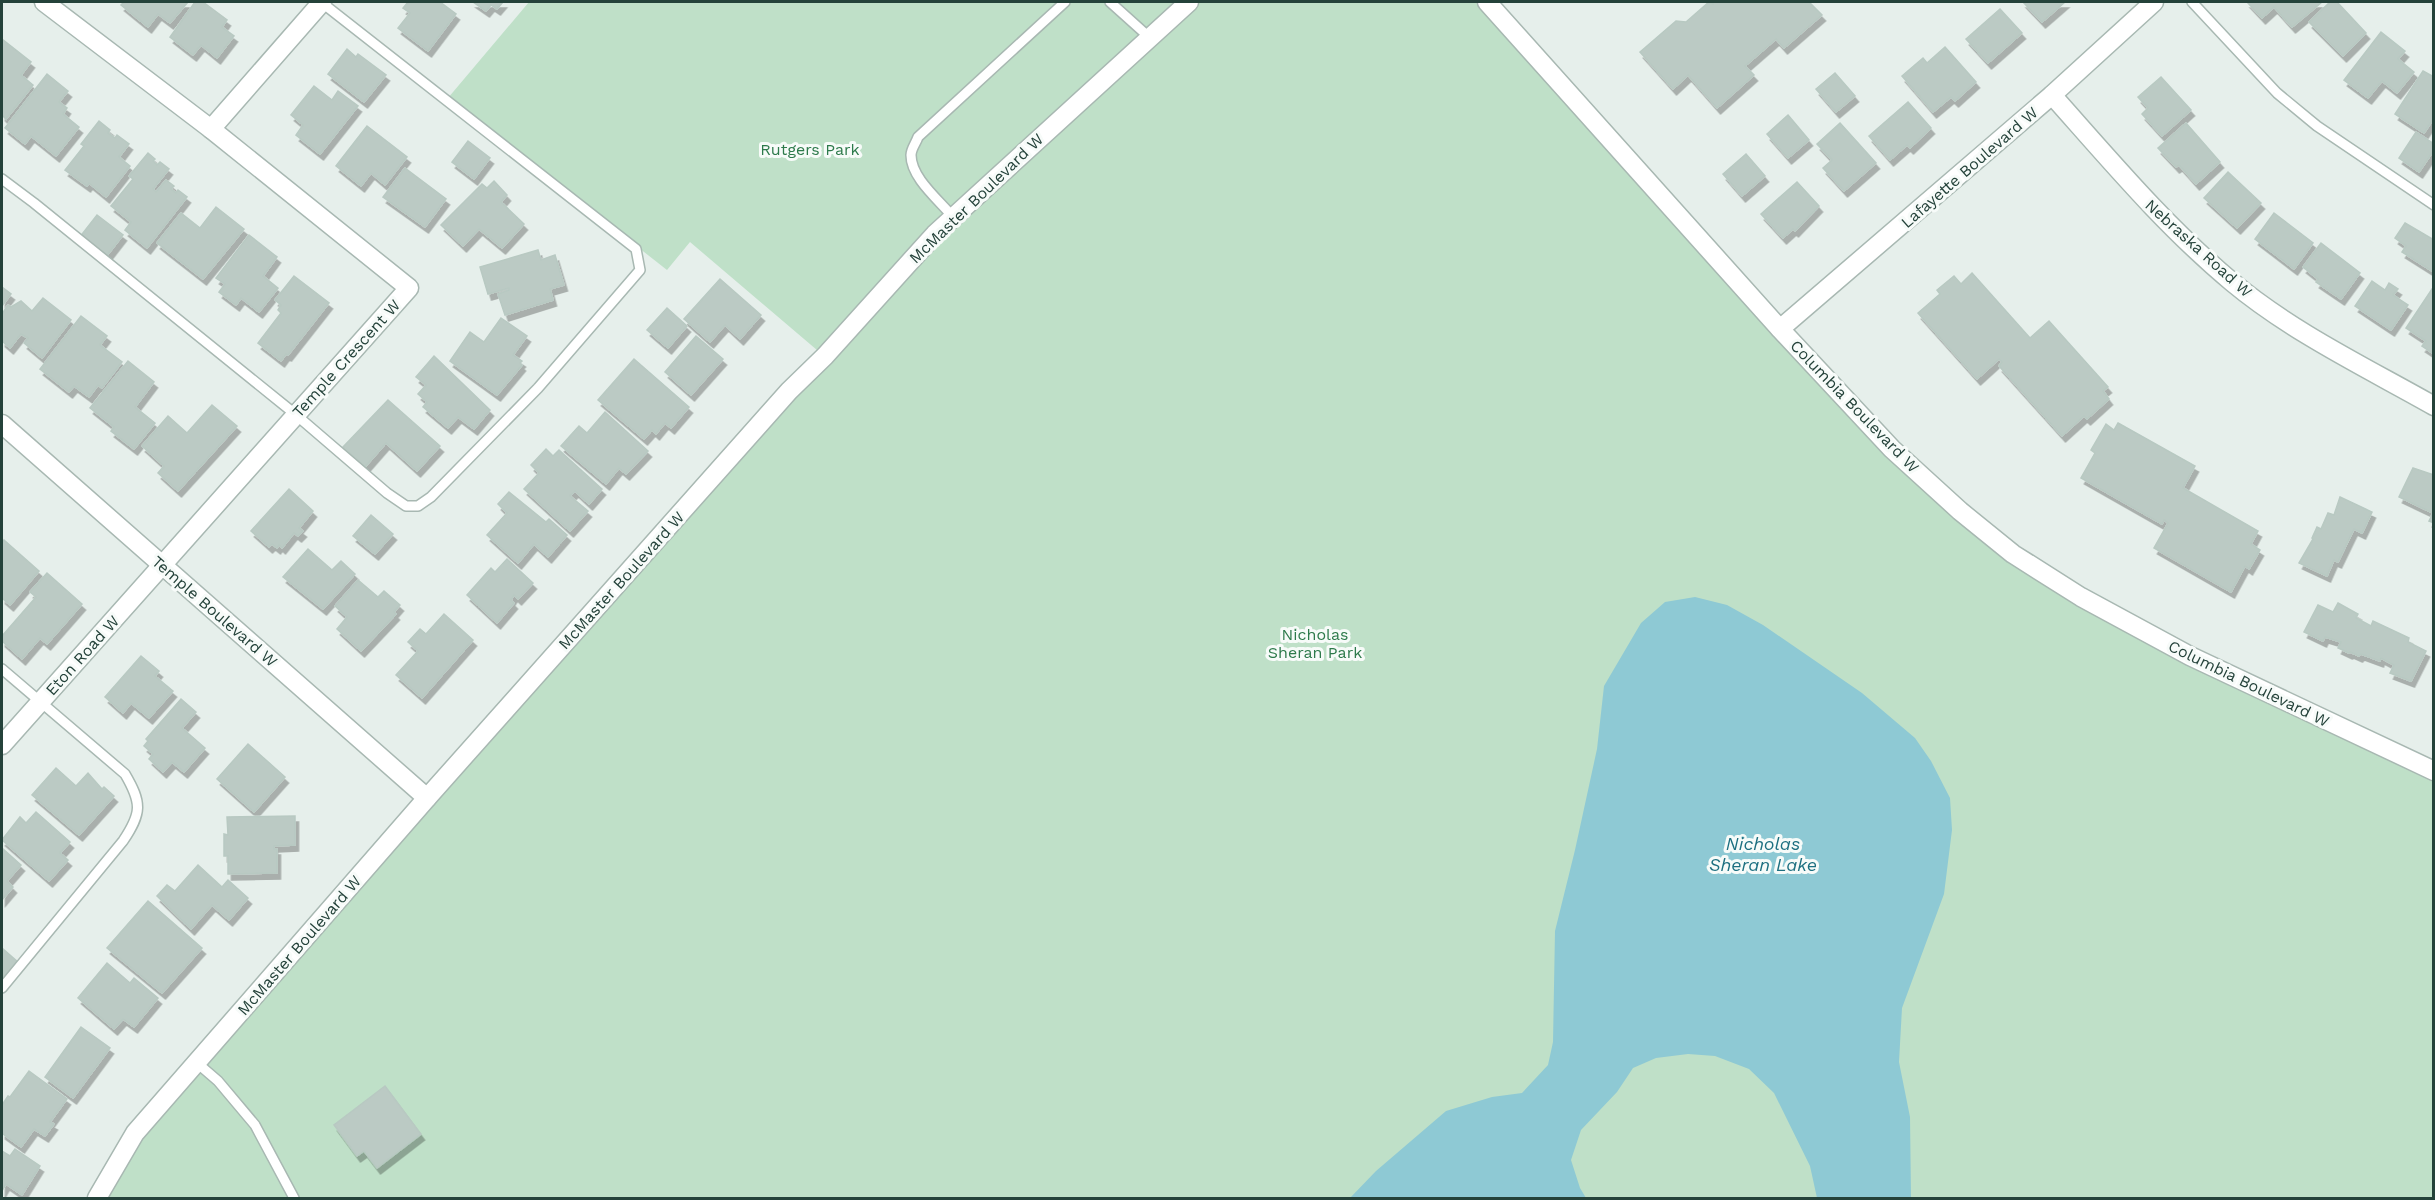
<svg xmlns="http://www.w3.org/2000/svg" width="2435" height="1200" font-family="'Work Sans',sans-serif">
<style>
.green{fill:#bfe0c8}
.water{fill:#8ec9d4}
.building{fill:#bbcac4;stroke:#b8c9c2;stroke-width:1.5;filter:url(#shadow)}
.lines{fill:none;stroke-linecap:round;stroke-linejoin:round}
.service-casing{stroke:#a8b8b2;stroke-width:12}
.minor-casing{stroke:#a8b8b2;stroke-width:21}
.tertiary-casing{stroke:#a8b8b2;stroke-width:21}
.service{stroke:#fff;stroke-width:9}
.minor{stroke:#fff;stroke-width:18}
.tertiary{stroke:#fff;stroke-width:18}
.labels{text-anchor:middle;stroke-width:6;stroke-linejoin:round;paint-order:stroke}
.park-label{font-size:16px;fill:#2d7a4b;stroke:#f7fbf9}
.street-label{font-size:16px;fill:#24423a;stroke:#f7fbf9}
.water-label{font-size:18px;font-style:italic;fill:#1c6f80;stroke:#f7fbf9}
</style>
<defs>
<filter id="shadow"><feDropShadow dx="3.5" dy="6" stdDeviation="0" flood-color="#0004"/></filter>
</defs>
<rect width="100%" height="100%" fill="#e6efeb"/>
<!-- green -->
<path class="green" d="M529,2h958l405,447 189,148 352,174v427h-2333l35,-65 689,-777 -134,-114 -23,28 -219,-172z"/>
<!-- water -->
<path class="water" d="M1695,597l32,8 36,20 99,68 53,45 16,23 19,37 2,32 -8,64 -42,114 -3,54 11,55 1,81h-94l-7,-32 -36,-73 -25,-24 -34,-13 -27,-2 -32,4 -23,10 -16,24 -36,38 -10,30 9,28 6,10h-236l26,-27 70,-60 46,-14 30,-4 26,-28 5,-23 2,-111 20,-81 22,-101 7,-63 37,-63 24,-21z"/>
<!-- building -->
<g class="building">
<path d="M124,2h64l-18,21 -12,-9 -10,13 -27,-22z"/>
<path d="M195,2h8l24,18 -5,7 12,9 -17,22 -16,-13 -8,10 -23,-18z"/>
<path d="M408,2h32l16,12 -28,37 -30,-23 12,-15 -7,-5z"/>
<path d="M473,2h30l-6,7 -6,-4 -5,6z"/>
<path d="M1709,2l4,2v-2h96l13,13 -38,33 -8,-9 -31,27 9,9 -37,33 -29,-33 -15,14 -33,-37 36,-31 10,1z"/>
<path d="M2023,2h42l-23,20z"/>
<path d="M2247,2h75l-30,25 -18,-20 -12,11z"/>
<path d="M2330,2h7l29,31 -23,23 -34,-34z"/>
<path d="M2000,9l22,24 -34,30 -22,-24z"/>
<path d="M2381,32l24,19 -7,8 16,13 -17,21 -15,-12 -14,17 -24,-18z"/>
<path d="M2,39l29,23 -10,13 12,10 -27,34 -4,-4z"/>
<path d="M1945,47l31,35 -21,19 -4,-4 -18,15 -31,-36 21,-18 4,5z"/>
<path d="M347,49l9,8 2,-3 28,21 -22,27 -36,-28z"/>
<path d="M2423,71l11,6v41l-10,15 -29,-19z"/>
<path d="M1835,73l20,23 -19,16 -20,-23z"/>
<path d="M47,74l21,17 -9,11 8,6 -4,6 16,13 -23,29 -25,-20 -6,8 -20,-16z"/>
<path d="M2161,77l30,33 -29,26 -20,-22 6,-6 -10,-11z"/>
<path d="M314,86l18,14 6,-9 20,15 -38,48 -24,-19 7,-10 -12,-10z"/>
<path d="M1908,102l23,26 -21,20 -3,-3 -17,15 -21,-24z"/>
<path d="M1788,115l21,25 -21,18 -21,-24z"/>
<path d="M99,121l11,9 -2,3 7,5 2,-3 12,9 -10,13 11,9 -24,31 -17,-14 -2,3 -22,-16 19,-24 -3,-2z"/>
<path d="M1840,123l36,40 -32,28 -21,-23 9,-8 -15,-16z"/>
<path d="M2186,123l34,39 -24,22 -17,-19 -3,2 -18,-19z"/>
<path d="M367,126l40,31 -22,28 -14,-12 -10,13 -25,-20z"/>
<path d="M2416,132l18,12v6l-15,22 -20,-14z"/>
<path d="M468,141l22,17 -16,21 -22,-17z"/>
<path d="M148,153l7,6 -2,2 4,4 3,-3 9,7 -16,20 3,3 10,-12 8,6 -3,3 5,4 2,-3 9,7 -40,51 -22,-18 6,-8 -20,-16 22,-27 -4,-3z"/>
<path d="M1746,154l19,22 -23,20 -19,-22z"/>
<path d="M405,168l41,31 -21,28 -42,-30z"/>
<path d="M2228,172l33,31 -24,25 -33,-30z"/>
<path d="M494,181l13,14 -6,7 23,22 -22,24 -23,-19 -16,17 -22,-21 41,-41 5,4z"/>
<path d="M1797,182l22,24 -24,25 -2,-2 -10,9 -22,-24z"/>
<path d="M216,207l28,22 -41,50 -46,-36 24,-30 19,15z"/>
<path d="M2274,213l39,30 -19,26 -39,-30z"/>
<path d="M97,215l26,20 -18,23 -26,-20z"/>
<path d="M2405,223l29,17v28l-2,3 -30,-19 4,-6 -11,-8z"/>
<path d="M249,235l28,22 -14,19 15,12 -19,24 -18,-14 -5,7 -17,-13 6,-8 -9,-6z"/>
<path d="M2321,243l39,30 -19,26 -25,-17 2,-3 -15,-12z"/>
<path d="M538,250l3,10 14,-5 9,30 -14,4 3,11 -48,15 -7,-21 11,-4v-2l-21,6 -8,-27z"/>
<path d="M1972,273l58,65 19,-17 59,66 -5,4 6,8 -22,20 -3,-3 -22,20 -63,-70 3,-4 -3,-3 -22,20 -59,-66 22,-19 -3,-4 17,-14 7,8z"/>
<path d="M294,276l35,27 -41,52 -2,-1 -5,7 -23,-18 23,-30 -3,-3 3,-5 -6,-5z"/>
<path d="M720,279l41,36 -21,24 -15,-14 -15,17 -26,-23z"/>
<path d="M2372,281l13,9 4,-7 9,6 -5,6 15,10 -17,25 -36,-24z"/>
<path d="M2,287l9,7 -9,12z"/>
<path d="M2432,289l2,1v64l-12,-8 4,-5 -20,-13z"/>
<path d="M43,298l28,22 -29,38 -18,-15 4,-5 -7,-4 -11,14 -8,-7v-27l6,-9 3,2 10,-6 11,10z"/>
<path d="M667,308l20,18 -19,22 -21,-18z"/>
<path d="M81,316l26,20 -7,9 22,17 -20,26 -4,-3 -9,12 -15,-11 -5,6 -29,-23z"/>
<path d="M501,318l26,18 -14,19 9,6 -2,2 2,2 -25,30 -47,-34 20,-29 14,10z"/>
<path d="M696,336l27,23 -32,36 -26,-23z"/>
<path d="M434,356l56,54 -16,19 -16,-12 -10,11 -25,-21 4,-5 -9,-8 8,-9 -10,-8z"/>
<path d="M634,359l55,48 -18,21 -6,-5 -9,11 -4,-4 -8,9 -46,-39z"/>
<path d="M128,361l26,21 -19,25 20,16 -21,26 -23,-18 3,-4 -24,-19z"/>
<path d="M388,400l52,46 -23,25 -31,-28 -21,24 -22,-20z"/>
<path d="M212,405l25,21 -59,65 -20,-18 6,-7 -22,-20 26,-30 19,17z"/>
<path d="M605,412l43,39 -22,23 -7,-6 -13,16 -45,-38 18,-20 8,7z"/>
<path d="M2118,423l77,43 -12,22 75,43 -7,13 9,6 -11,19 -4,-3 -14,26 -77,-44 14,-25 -4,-3 -2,4 -81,-46 14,-25 -4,-3 15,-26 8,6z"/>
<path d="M546,449l7,7 6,-6 43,39 -13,15 -14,-13 -5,5 18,15 -18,20 -46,-42 15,-16 -8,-8z"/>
<path d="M2413,468l21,7v48l-5,-2 4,-8 -34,-16z"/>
<path d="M289,489l24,22 -14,17 4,3 -5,5 -4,-3 -12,15 -3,-3 -2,3 -5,-4 -3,3 -18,-16z"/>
<path d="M509,492l37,30 3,-3 18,16 -19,22 -14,-13 -16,19 -31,-28 20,-22 -9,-9z"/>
<path d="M2340,497l32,15 -10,21 -8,-4 -16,33 -4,-2 -7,16 -28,-13 14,-24 -1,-1 5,-11 4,2 7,-16 6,2z"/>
<path d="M371,515l22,19 -18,20 -22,-18z"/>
<path d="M4,540l35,31 -29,34 -8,-7v-55z"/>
<path d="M308,549l24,21 9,-9 14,13 -32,35 -40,-32z"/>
<path d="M507,559l26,24 -15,16 -4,-4 -3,5 3,3 -17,20 -30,-28 24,-27 4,4z"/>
<path d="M47,573l35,31 -35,40 -7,-6 -18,21 -20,-18v-5l34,-39 -6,-5z"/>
<path d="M358,580l20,17 6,-6 16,14 -6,7 2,2 -35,37 -24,-22 10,-12 -12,-11z"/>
<path d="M2338,603l20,11 -2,4 15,8 2,-5 36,17 -1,4 18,9 -15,30 -21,-8 4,-8 -13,-7 -1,3 -19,-7 -2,2 -9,-4 -1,1 -11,-5 3,-6 -16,-5 -2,4 -19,-9 14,-27 15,7z"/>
<path d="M444,614l29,26 -51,58 -26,-23 22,-24 -10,-9 12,-13 6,5z"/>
<path d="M141,656l18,15 -4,5 18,15 -24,27 -18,-15 -8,10 -18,-16z"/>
<path d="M181,699l15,13 -14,16 23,20 -21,24 -12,-10 -9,10 -14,-13 4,-5 -9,-8 4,-5 -2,-2z"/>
<path d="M248,744l37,33 -31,35 -37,-33z"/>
<path d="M56,768l20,18 12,-13 14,16 2,-2 10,9 -35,39 -47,-40z"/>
<path d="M36,812l34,30 -10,11 8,7 -19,21 -47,-41 18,-23 6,6z"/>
<path d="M295,816v29l-21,1v3h3v24l-49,1v-18h-4v-22l4,1 -1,-18z"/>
<path d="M2,848l19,17 -14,16 6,6 -11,13z"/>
<path d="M198,865l24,22 6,-7 20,18 -19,22 -17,-15 -21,24 -34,-33 10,-11 8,6z"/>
<path d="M148,901l54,47 -40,45 -55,-45z"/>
<path d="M2,948l16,14 -16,18z"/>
<path d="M107,963l23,20 4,-5 24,20 -24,29 -11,-8 -9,10 -36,-31z"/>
<path d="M81,1027l29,21 -37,50 -28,-21z"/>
<path d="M29,1071l38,28 -17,23 4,2 -9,12 -11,-7 -13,18 -19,-14v-28l6,-9 2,1z"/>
<path d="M385,1086l36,48 -44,34 -13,-17 -7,5 -23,-31z"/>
<path d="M15,1149l25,17 -18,29 -16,-11 -4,7v-40l8,5z"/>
</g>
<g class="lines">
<defs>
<g id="service">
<path d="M1110,2l39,35"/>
<path d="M2192,2l85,91 40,33 117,79"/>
<path d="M2,179l32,24 261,211 92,79 19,13h12l13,-9 107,-109 102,-118 -4,-21 -315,-247"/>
<path d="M953,217c-14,-17 -42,-39 -42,-62 0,-6 5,-12 7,-18l147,-135"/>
<path d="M2,669l123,105c17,29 17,39 -2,67l-121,147"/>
<path d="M196,1062l22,19 37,44 39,73"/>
</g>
<g id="minor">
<path d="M2052,95c58,65 113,131 180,187 60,50 133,85 202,124"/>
<path d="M211,129l111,-127"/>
<path d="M1780,329l272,-234 102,-93"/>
<path d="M2,745l407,-457 -198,-159 -167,-127"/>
</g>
<g id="tertiary">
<path d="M1487,2l293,327 112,120 68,62 53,43 68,43 109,59 244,115"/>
<path d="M2,424l425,374"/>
<path d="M97,1198l38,-65 292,-335 362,-407 36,-35 110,-122 254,-232"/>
</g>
</defs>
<!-- service casing -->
<use href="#service" class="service-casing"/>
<!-- minor casing -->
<use href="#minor" class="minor-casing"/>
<!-- tertiary casing -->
<use href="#tertiary" class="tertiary-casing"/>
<!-- service -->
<use href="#service" class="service"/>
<!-- minor -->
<use href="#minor" class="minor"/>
<!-- tertiary -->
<use href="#tertiary" class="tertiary"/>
</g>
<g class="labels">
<!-- park labels -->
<g class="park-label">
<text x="810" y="155">Rutgers Park</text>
<text x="1315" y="640">Nicholas<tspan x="1315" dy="18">Sheran Park</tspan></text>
</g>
<!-- street labels -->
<g class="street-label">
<text transform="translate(1969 167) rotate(-41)" y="6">Lafayette Boulevard W</text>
<text transform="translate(976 198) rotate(-44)" y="6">McMaster Boulevard W</text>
<text transform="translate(2199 248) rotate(42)" y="6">Nebraska Road W</text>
<text transform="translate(346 358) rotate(-48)" y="6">Temple Crescent W</text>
<text transform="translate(1855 406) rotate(46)" y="6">Columbia Boulevard W</text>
<text transform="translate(621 580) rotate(-48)" y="6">McMaster Boulevard W</text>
<text transform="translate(215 611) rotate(41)" y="6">Temple Boulevard W</text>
<text transform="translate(82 655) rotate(-48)" y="6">Eton Road W</text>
<text transform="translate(2249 683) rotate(26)" y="6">Columbia Boulevard W</text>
<text transform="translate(299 945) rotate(-49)" y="6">McMaster Boulevard W</text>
</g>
<!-- water labels -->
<g class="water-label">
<text x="1763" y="850">Nicholas<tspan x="1763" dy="21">Sheran Lake</tspan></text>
</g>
</g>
<!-- border -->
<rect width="2435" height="1200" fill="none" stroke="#24423a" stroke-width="6"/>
</svg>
